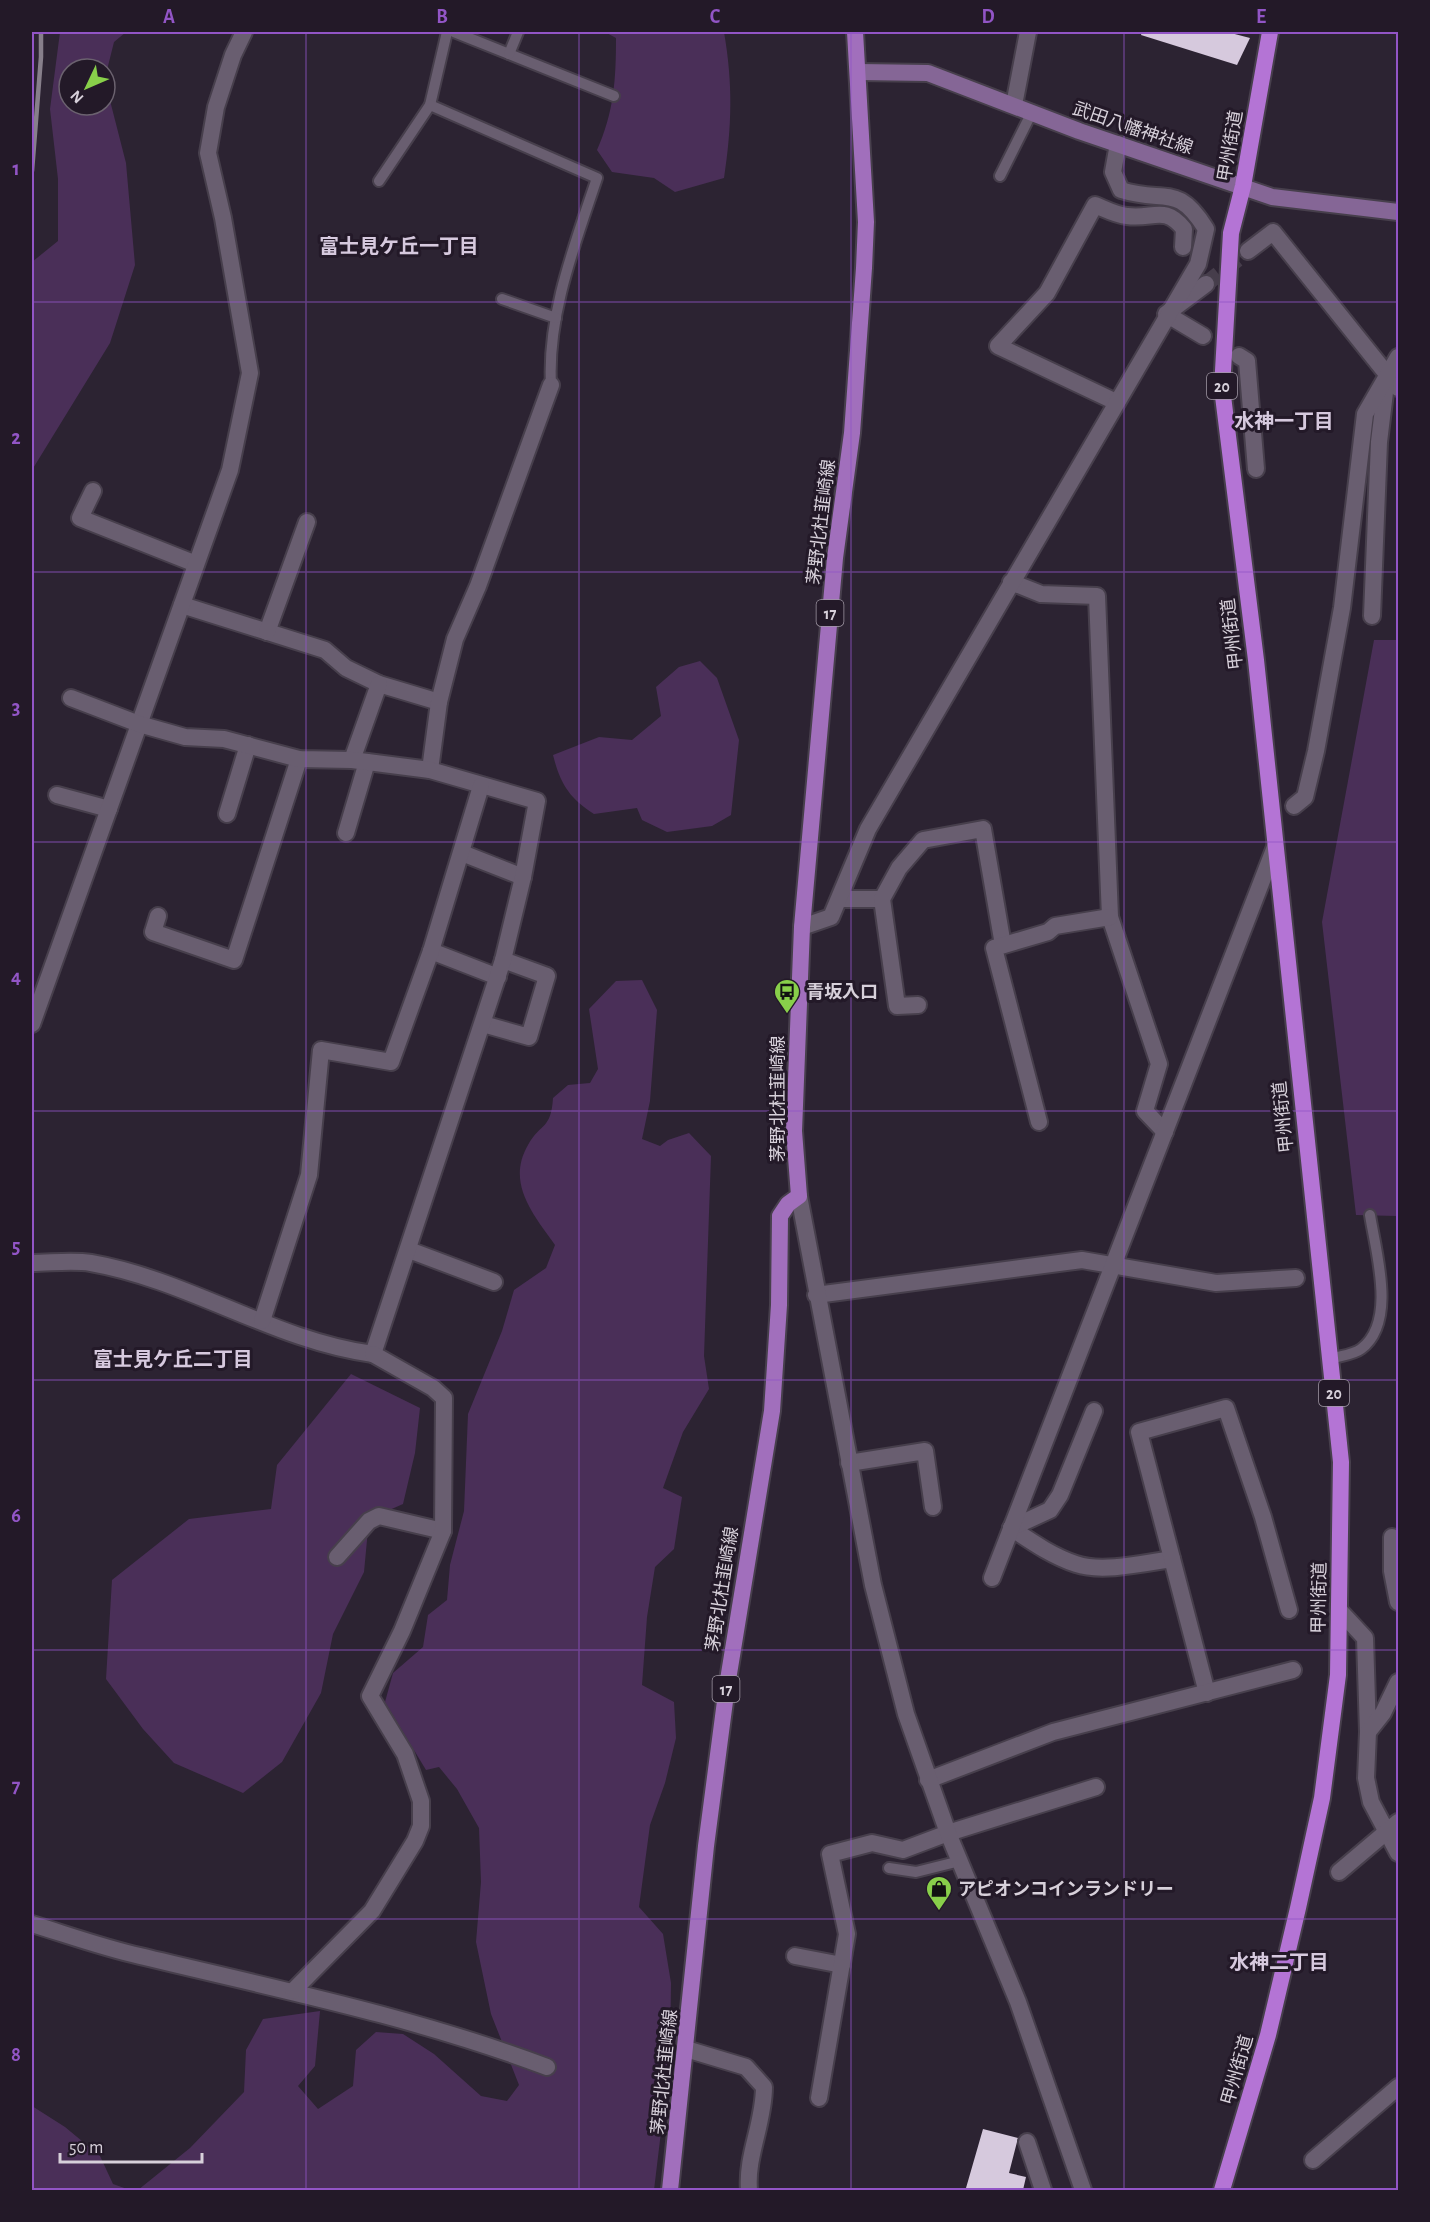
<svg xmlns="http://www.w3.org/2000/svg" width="1430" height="2222" font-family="'Alegreya Sans','Noto Sans JP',sans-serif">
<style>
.green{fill:#4a2f58}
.building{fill:#d6c9dd}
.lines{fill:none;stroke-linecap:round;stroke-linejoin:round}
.minor-tunnel{stroke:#463d4b;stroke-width:16;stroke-dasharray:16 8;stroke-linecap:butt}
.service-casing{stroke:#473f4c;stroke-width:14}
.minor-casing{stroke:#473f4c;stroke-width:20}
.tertiary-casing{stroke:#473f4c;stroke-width:20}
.secondary-casing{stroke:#473f4c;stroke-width:20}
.primary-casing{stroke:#473f4c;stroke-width:20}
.trunk-casing{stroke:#473f4c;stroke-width:20}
.service{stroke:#695e70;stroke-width:10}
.minor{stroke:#695e70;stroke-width:16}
.tertiary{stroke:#695e70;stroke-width:16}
.secondary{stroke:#856696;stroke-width:16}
.primary{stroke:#a16fbc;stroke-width:16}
.trunk{stroke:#b474d5;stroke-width:16}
.rail{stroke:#877f8b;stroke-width:4.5}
.grid{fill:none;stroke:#9255c6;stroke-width:1.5;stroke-opacity:0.55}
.labels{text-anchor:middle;stroke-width:6;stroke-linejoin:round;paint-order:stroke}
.shield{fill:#231928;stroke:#a199a5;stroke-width:1.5}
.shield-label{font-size:16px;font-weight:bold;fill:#d7d0da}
.street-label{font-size:18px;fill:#d7d0da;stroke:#231928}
.poi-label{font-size:18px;font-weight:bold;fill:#d7d0da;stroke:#231928;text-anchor:start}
.neighbourhood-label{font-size:20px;font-weight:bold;fill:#d6c9de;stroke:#231928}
.neatline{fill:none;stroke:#9255c6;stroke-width:2}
.grid-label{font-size:20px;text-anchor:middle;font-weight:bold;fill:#9255c6}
</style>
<rect width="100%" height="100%" fill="#2c2332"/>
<!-- green -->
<g class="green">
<path d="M60,32h66l-12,10 -9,36v-9h-36v36h36v-24l21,82 9,102 -25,78 -78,127v-208l26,-21v-62l-8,-70z"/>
<path d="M605,32h119c9,52 8,94 0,146l-49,14 -21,-14 -42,-6 -15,-22c17,-38 19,-71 19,-112z"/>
<path d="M1374,640h24v579l-1,-3 -41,-1 -34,-293z"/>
<path d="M700,661l17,17 22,62 -8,75 -19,11 -45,6 -25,-12 -5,-12 -43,6c-25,-16 -34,-31 -41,-59l46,-18 33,3 29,-24 -5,-29 23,-20z"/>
<path d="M642,980l15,30 -7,91 -8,38 18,7 8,-6 21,-7 22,23 -7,200 5,33 -26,43 -20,56 19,9 -8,52 -19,18 -8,50 -5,68 32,17 2,36 -11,45 -15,42 -11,82 24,27 8,49 -1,74 -16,133h-516l52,-42 54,-56 2,-42 17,-31 57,-8 -5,55 -17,20 20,23 35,-23 3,-36 20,-18 27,2 31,20 47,42 26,5 12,-16 -28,-71 -15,-72 5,-60 -2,-54 -22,-39 -18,-22 -13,3 -41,-68 8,-29 30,-26 5,-32 19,-15 3,-35 14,-54 4,-97 34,-83 12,-41 32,-22 9,-23c-22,-31 -49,-62 -27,-100 13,-23 23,-15 25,-47l15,-13 22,-2 8,-14 -9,-60 27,-28z"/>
<path d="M351,1374l69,34 -5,45 -12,51 -34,15 -5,53 -31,62 -12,59 -39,69 -39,31 -69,-30 -31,-34 -37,-50 6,-99 77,-61 82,-10 6,-44z"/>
<path d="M32,2106l33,21 35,29 13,28 17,6h-98z"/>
</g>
<!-- building -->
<g class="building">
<path d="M1142,32h85l23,6 -13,27 -96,-30z"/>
<path d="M983,2129l35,9 -9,35 17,4 -3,13 -57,-2z"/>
</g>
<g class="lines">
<!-- minor-tunnel -->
<path class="minor-tunnel" d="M1206,284l42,-33"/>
<defs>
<g id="service">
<path d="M454,32l160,64"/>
<path d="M509,54l9,-22"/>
<path d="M430,105l17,-73"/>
<path d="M1000,176l32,-64"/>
<path d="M379,181l51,-76 167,73c-22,66 -50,137 -46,207"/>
<path d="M502,299l54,19"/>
<path d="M1330,1359c9,-3 23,-4 31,-10 36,-27 15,-96 9,-134"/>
<path d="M889,1868l27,4 44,-11"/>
</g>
<g id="minor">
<path d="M1248,251l25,-19 125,156"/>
<path d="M1203,336l-37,-22 40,-30"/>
<path d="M1239,356l8,5 9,108"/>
<path d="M1116,402l-118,-56 49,-53 48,-88c10,4 21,10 32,11 26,4 37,-12 57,13l-1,18"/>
<path d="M93,491l-13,27 116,46"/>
<path d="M1011,582l30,12 56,2 13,321 49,147 -14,47 20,21"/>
<path d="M182,605l143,45 21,18 33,16 60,18"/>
<path d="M1372,616l7,-174 7,-58"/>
<path d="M267,632l40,-110"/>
<path d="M352,760l27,-76"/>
<path d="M430,770l9,-68 16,-63 23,-53 73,-201"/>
<path d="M57,795l52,14"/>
<path d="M1294,806l11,-9 11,-46 26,-143 23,-194 33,-57"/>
<path d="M227,814l21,-69"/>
<path d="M346,833l21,-71"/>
<path d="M462,853l61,24"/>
<path d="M840,899h42"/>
<path d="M158,916l-5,16 81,28 65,-201"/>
<path d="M802,927l29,-10 37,-88 330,-565 8,-35c-29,-47 -41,-25 -85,-39l-8,-18 5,-28"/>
<path d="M431,951l67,26"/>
<path d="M918,1005l-21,1 -15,-107 17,-31 24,-28 60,-11 20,116"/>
<path d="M32,1024l198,-554 20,-97 -27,-155 -15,-65 8,-46 17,-52 11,-23"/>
<path d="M483,1024l46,13 18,-61 -44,-16"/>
<path d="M1039,1122l-45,-174 54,-16 7,-6 55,-9"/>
<path d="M409,1250l85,32"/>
<path d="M32,1263c19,0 40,-3 59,0 98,17 184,78 282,91l130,-394 20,-83 14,-76 -107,-31 -78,-10 -53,-1 -75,-20 -39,-2 -46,-13 -68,-26"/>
<path d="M816,1295l266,-35 134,23 80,-5"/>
<path d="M262,1321l47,-146 12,-125 70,12 40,-111 50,-165"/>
<path d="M849,1463l76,-12 8,56"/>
<path d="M1011,1528c21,14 41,28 65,36 26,9 69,-1 96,-5"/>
<path d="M1011,1528l39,-18 10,-15 34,-84"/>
<path d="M1392,1537v34l6,31"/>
<path d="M337,1557l32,-36 10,-5 64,15"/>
<path d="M992,1578l283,-731"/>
<path d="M1339,1610l26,28 3,94"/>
<path d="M1398,1682l-15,31 -15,19 -2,46 5,24 27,51"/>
<path d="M1207,1693l-68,-261 87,-24 37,109 26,93"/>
<path d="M928,1780l125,-48 240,-62"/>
<path d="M1339,1872l59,-50"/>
<path d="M32,1924c36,11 72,24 108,32 137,33 275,61 407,111"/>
<path d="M795,1956l47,9"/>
<path d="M293,1991l79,-80 43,-70 6,-15v-25l-16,-47 -35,-58 32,-65 41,-100 1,-133 -11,-10 -60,-34"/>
<path d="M819,2098l28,-164 -17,-80 42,-11 31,7 45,-17 148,-46"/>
<path d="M1027,2142l16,48"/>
<path d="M1313,2160l85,-73"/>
</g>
<g id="tertiary">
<path d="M1014,105l14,-73"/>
<path d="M799,1196l74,389 33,129 42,119 70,169 65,188"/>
<path d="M686,2049l60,18 18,20c0,36 -18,69 -15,103"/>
</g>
<path id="secondary" d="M859,72l69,1 151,58 193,66 126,15"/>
<path id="primary" d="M670,2190l36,-344 21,-160 45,-275 7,-106 1,-89 8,-12 11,-8 -5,-65 8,-204 33,-369 17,-125 12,-165 2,-46 -11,-190"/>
<path id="trunk" d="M1222,2190l46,-155 30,-127 24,-110 16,-123 3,-213 -85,-802 -34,-272 9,-155 12,-47 27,-154"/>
</defs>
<!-- service casing -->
<use href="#service" class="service-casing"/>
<!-- minor casing -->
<use href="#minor" class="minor-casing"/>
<!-- tertiary casing -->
<use href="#tertiary" class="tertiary-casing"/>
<!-- secondary casing -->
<use href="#secondary" class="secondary-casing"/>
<!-- primary casing -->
<use href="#primary" class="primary-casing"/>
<!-- trunk casing -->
<use href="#trunk" class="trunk-casing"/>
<!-- service -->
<use href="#service" class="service"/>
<!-- minor -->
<use href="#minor" class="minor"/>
<!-- tertiary -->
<use href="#tertiary" class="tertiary"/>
<!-- secondary -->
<use href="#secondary" class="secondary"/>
<!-- primary -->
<use href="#primary" class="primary"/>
<!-- trunk -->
<use href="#trunk" class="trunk"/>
<!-- rail -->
<path class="rail" d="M32,171l9,-114v-25"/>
</g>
<!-- grid -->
<path class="grid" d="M306,32v2158M579,32v2158M851,32v2158M1124,32v2158M32,302h1366M32,572h1366M32,842h1366M32,1111h1366M32,1380h1366M32,1650h1366M32,1919h1366"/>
<!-- icons -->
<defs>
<symbol id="bus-pin" viewBox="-11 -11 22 30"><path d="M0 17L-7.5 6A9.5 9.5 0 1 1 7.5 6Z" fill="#88cf4a" stroke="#231928"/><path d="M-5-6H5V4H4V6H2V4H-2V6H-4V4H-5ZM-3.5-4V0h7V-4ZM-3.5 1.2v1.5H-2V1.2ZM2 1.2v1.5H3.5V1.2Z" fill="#111"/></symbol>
<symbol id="shop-pin" viewBox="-11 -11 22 30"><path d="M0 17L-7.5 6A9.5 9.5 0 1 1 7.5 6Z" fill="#88cf4a" stroke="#231928"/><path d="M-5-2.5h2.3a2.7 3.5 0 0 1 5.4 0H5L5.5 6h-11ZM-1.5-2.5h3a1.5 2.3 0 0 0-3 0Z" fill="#111"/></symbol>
</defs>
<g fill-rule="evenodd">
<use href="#bus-pin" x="772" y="977" width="30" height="40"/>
<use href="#shop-pin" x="924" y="1874" width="30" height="40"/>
</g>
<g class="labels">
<!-- shield labels -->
<g class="shield">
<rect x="1207" y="373" width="30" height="26" rx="4.5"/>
<rect x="816.5" y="600" width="27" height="26" rx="4.5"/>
<rect x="1319" y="1380" width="30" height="26" rx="4.5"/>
<rect x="712.5" y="1676" width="27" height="26" rx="4.5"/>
</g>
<g class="shield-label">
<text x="1222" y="392">20</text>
<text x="830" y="619">17</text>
<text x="1334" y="1399">20</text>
<text x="726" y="1695">17</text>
</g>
<!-- street labels -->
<g class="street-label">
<text transform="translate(1133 128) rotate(19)" y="6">武田八幡神社線</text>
<text transform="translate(1230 146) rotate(-80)" y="6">甲州街道</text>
<text transform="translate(821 522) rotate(-83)" y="6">茅野北杜韮崎線</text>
<text transform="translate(1232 634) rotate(-97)" y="6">甲州街道</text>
<text transform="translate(778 1099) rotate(-90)" y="6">茅野北杜韮崎線</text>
<text transform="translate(1283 1117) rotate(-96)" y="6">甲州街道</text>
<text transform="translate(722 1589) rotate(-81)" y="6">茅野北杜韮崎線</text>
<text transform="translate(1319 1598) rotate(-89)" y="6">甲州街道</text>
<text transform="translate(1237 2070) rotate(-74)" y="6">甲州街道</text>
<text transform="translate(664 2072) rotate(-84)" y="6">茅野北杜韮崎線</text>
</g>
<!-- poi labels -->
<g class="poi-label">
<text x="806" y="998">青坂入口</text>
<text x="958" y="1895">アピオンコインランドリー</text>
</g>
<!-- neighbourhood labels -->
<g class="neighbourhood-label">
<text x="399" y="253">富士見ケ丘一丁目</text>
<text x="1284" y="428">水神一丁目</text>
<text x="173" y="1366">富士見ケ丘二丁目</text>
<text x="1279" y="1969">水神二丁目</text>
</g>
</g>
<!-- border -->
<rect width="1430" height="2222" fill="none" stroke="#231928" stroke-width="66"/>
<!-- north arrow -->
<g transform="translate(87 87) rotate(226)"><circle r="28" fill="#231928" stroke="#6b626f" stroke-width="1.5"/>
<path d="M0-4.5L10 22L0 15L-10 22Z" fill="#88cf4a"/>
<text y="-9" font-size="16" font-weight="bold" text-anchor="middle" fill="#d7d0da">N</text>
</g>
<!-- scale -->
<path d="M60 2153v9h142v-9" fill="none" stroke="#d7d0da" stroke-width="3"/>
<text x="69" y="2153" font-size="18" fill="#d7d0da" stroke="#231928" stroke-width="4.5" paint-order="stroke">50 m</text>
<rect x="33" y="33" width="1364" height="2156" class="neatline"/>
<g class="grid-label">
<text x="169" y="23">A</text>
<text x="442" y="23">B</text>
<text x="715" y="23">C</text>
<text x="988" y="23">D</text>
<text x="1261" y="23">E</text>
<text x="16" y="175">1</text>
<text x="16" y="444">2</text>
<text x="16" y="714">3</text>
<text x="16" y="983">4</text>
<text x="16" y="1253">5</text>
<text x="16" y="1522">6</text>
<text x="16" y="1792">7</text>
<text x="16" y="2061">8</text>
</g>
</svg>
